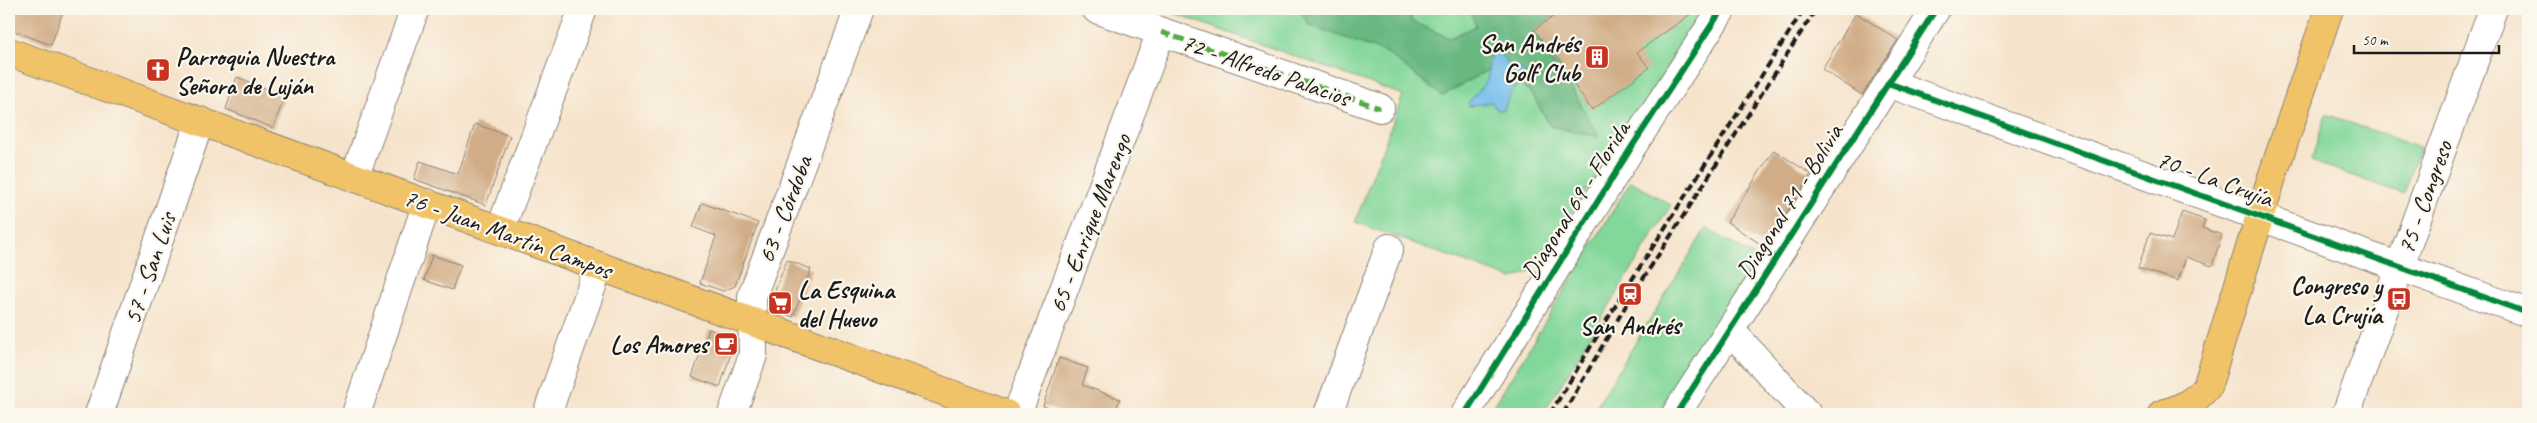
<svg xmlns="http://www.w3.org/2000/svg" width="2537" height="423" font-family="Caveat,sans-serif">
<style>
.green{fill:#82d79a;stroke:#4f7a5b}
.forest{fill:#69b882;stroke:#426a4f}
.water{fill:#74bdec;stroke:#486c84}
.building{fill:#d1ad87}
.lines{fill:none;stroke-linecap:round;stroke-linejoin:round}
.minor-casing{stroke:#898074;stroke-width:30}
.major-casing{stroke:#898074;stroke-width:30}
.minor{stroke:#fff;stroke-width:28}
.major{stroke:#f1c369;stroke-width:28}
.rail{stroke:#1c1c1c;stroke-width:4;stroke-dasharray:8 4;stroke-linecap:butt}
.quiet{stroke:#52a943;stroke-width:5;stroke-dasharray:10 5;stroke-linecap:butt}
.cycleway-casing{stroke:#fbf7ec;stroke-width:9}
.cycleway{stroke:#00873e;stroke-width:6}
.labels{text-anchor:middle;stroke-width:4.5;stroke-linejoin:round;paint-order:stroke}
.poi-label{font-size:25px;font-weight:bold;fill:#1c1c1c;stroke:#fbf7ec;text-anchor:end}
.street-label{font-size:25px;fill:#1c1c1c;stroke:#fbf7ec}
</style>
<rect width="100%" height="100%" fill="#fbf7ec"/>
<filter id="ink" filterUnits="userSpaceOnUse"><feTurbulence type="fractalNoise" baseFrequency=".02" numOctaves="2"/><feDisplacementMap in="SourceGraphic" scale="10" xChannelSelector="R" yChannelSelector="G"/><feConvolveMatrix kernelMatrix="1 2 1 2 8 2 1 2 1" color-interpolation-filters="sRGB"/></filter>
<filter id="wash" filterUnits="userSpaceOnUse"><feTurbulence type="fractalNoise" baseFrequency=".0096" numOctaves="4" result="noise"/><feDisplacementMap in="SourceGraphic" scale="20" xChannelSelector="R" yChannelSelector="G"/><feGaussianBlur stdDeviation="1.12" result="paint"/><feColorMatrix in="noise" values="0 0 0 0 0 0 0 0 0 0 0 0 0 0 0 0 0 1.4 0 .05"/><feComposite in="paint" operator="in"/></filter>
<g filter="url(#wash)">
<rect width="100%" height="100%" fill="#f6e3cb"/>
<!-- green -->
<g class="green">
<path d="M1162,9h546l-156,232 -19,17 -1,13 -20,8 -157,-57 48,-127z"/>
<path d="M2326,114l94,34 -16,46 -93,-33z"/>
<path d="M1631,181l40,24 -128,209h-54z"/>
<path d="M1706,228l51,30 -99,156h-66z"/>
</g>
<!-- forest -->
<path class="forest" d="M1300,9h115l-5,11 39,18 27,-12 -6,-17h72l10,8 -18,13 23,32 42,75 -49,-11 -18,-32 -34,-30 -56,32 -55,-43 -78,-28z"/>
<!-- water -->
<path class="water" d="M1497,50l12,16 15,5 1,7 -15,15 -6,17h-7l-6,-8 -22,4 -1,-3 19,-23 4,-29z"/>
<g id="blocks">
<!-- building -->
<g class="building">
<path d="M9,9h55l-13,36 -42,-16z"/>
<path d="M1564,9h134l-61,43 12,16 -57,42 -58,-80z"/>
<path d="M1856,13l42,27 -36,55 -40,-26z"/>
<path d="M237,77l48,19 -12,32 -47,-19z"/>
<path d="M475,124l35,12 -24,69 -72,-26 6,-18 38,13z"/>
<path d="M1774,150l37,24 -46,73 -38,-25z"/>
<path d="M702,203l56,20 -23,63 -12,5 -23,-8 16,-47 -23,-9z"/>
<path d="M2182,212l23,8 -3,8 20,7 -10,31 -26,-9 -8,24 -40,-13 12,-35 22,7z"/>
<path d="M432,255l29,10 -9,25 -28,-10z"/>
<path d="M787,260l24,9 -18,48 -15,-6 -7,-10z"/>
<path d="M709,329l27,9 -16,49 -28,-10z"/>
<path d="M1059,358l29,10 -6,17 38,14 -6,15h-48l-23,-8z"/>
</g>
</g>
</g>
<g filter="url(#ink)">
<use href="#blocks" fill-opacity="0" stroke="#898074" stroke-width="1"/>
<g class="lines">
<defs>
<g id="minor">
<path d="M1096,9l284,99"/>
<path d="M1888,83l640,230"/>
<path d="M354,178l61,-169"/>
<path d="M500,230l83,-221"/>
<path d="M1730,330l77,84"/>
<path d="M99,414l101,-293"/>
<path d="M356,414l71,-211"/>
<path d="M547,414l52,-148"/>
<path d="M732,414l21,-59 -1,-59 107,-287"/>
<path d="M1017,414l144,-382"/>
<path d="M1328,414l61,-166"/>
<path d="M1465,414l166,-266 91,-139"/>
<path d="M1676,414l260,-405"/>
<path d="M2346,414l147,-405"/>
</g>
<g id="major">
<path d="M9,52l997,362"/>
<path d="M2162,414c19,-5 32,-12 45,-27l64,-207 58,-171"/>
</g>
</defs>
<!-- minor casing -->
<use href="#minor" class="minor-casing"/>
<!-- major casing -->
<use href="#major" class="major-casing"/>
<!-- minor -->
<use href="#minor" class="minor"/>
<!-- major -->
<use href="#major" class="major"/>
<!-- rail -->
<g class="rail">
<path d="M1550,414l69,-114 185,-291"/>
<path d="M1563,414l62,-107 191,-298"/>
</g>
<!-- quiet -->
<path class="quiet" d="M1161,32l219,76"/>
<defs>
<g id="cycleway">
<path d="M1888,83l640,230"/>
<path d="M1465,414l166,-266 91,-139"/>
<path d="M1676,414l260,-405"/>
</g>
</defs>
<!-- cycleway casing -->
<use href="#cycleway" class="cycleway-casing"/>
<!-- cycleway -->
<use href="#cycleway" class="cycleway"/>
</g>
</g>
<!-- icons -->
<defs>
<symbol id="building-square" viewBox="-11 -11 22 22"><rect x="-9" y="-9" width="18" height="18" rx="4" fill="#c8321e" stroke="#fbf7ec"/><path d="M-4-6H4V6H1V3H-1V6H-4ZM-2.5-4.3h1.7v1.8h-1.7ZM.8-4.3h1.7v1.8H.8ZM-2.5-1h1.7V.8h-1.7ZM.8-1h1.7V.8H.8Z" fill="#fff"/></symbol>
<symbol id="church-square" viewBox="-11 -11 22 22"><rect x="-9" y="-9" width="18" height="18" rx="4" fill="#c8321e" stroke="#fbf7ec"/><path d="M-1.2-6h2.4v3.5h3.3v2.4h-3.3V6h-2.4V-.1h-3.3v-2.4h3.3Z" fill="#fff"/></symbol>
<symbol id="station-square" viewBox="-11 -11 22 22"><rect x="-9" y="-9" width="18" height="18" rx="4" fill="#c8321e" stroke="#fbf7ec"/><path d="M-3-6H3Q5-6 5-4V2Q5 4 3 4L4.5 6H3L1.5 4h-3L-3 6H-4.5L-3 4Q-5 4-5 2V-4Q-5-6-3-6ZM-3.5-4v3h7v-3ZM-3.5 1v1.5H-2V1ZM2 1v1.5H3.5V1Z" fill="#fff"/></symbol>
<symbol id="bus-square" viewBox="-11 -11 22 22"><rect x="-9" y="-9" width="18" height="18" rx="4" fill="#c8321e" stroke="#fbf7ec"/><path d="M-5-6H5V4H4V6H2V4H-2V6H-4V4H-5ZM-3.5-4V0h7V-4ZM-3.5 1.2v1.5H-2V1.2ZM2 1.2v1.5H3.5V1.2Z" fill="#fff"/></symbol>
<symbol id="supermarket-square" viewBox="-11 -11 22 22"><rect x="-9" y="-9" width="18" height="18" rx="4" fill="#c8321e" stroke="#fbf7ec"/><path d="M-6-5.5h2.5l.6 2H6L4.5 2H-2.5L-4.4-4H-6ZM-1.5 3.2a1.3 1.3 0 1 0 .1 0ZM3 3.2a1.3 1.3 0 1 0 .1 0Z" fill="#fff"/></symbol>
<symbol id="cafe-square" viewBox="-11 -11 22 22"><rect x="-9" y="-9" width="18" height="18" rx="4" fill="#c8321e" stroke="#fbf7ec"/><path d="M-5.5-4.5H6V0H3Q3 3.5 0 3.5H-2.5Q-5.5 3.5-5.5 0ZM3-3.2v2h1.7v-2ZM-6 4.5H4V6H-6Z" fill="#fff"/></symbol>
</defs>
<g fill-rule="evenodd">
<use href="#building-square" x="1583" y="43" width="28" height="28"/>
<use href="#church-square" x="144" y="56" width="28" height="28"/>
<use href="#station-square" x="1616" y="280" width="28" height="28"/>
<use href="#bus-square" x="2385" y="285" width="28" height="28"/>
<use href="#supermarket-square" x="766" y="289" width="28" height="28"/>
<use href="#cafe-square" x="712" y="330" width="28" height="28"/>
</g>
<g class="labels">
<!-- poi labels -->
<g class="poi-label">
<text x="1580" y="52">San Andrés<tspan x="1580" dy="29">Golf Club</tspan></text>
<text x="176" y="65" text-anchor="start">Parroquia Nuestra<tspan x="176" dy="29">Señora de Luján</tspan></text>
<text x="2382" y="294">Congreso y<tspan x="2382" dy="29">La Crujía</tspan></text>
<text x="798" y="298" text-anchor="start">La Esquina<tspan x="798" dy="29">del Huevo</tspan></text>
<text x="1630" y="334" text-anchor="middle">San Andrés</text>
<text x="708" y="353">Los Amores</text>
</g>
<!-- street labels -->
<g class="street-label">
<text transform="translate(1266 69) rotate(19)" y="9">72 - Alfredo Palacios</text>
<text transform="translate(2215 178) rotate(20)" y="9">70 - La Crujía</text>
<text transform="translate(2424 197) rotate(-70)" y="9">75 - Congreso</text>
<text transform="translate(1575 200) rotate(-58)" y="9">Diagonal 69 - Florida</text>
<text transform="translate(1789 201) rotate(-58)" y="9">Diagonal 71 - Bolivia</text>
<text transform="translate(784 209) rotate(-69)" y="9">63 - Córdoba</text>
<text transform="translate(1089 223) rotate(-69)" y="9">65 - Enrique Marengo</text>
<text transform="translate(508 233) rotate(20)" y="9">76 - Juan Martín Campos</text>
<text transform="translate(149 268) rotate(-71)" y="9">57 - San Luis</text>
</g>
</g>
<!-- margin -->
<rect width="2537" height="423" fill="none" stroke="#fbf7ec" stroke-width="30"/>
<!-- scale -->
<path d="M2354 45v8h145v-8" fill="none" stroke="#1c1c1c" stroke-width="2.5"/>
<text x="2362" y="45" font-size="15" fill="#1c1c1c" stroke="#fbf7ec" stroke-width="4" paint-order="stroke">50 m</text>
</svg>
